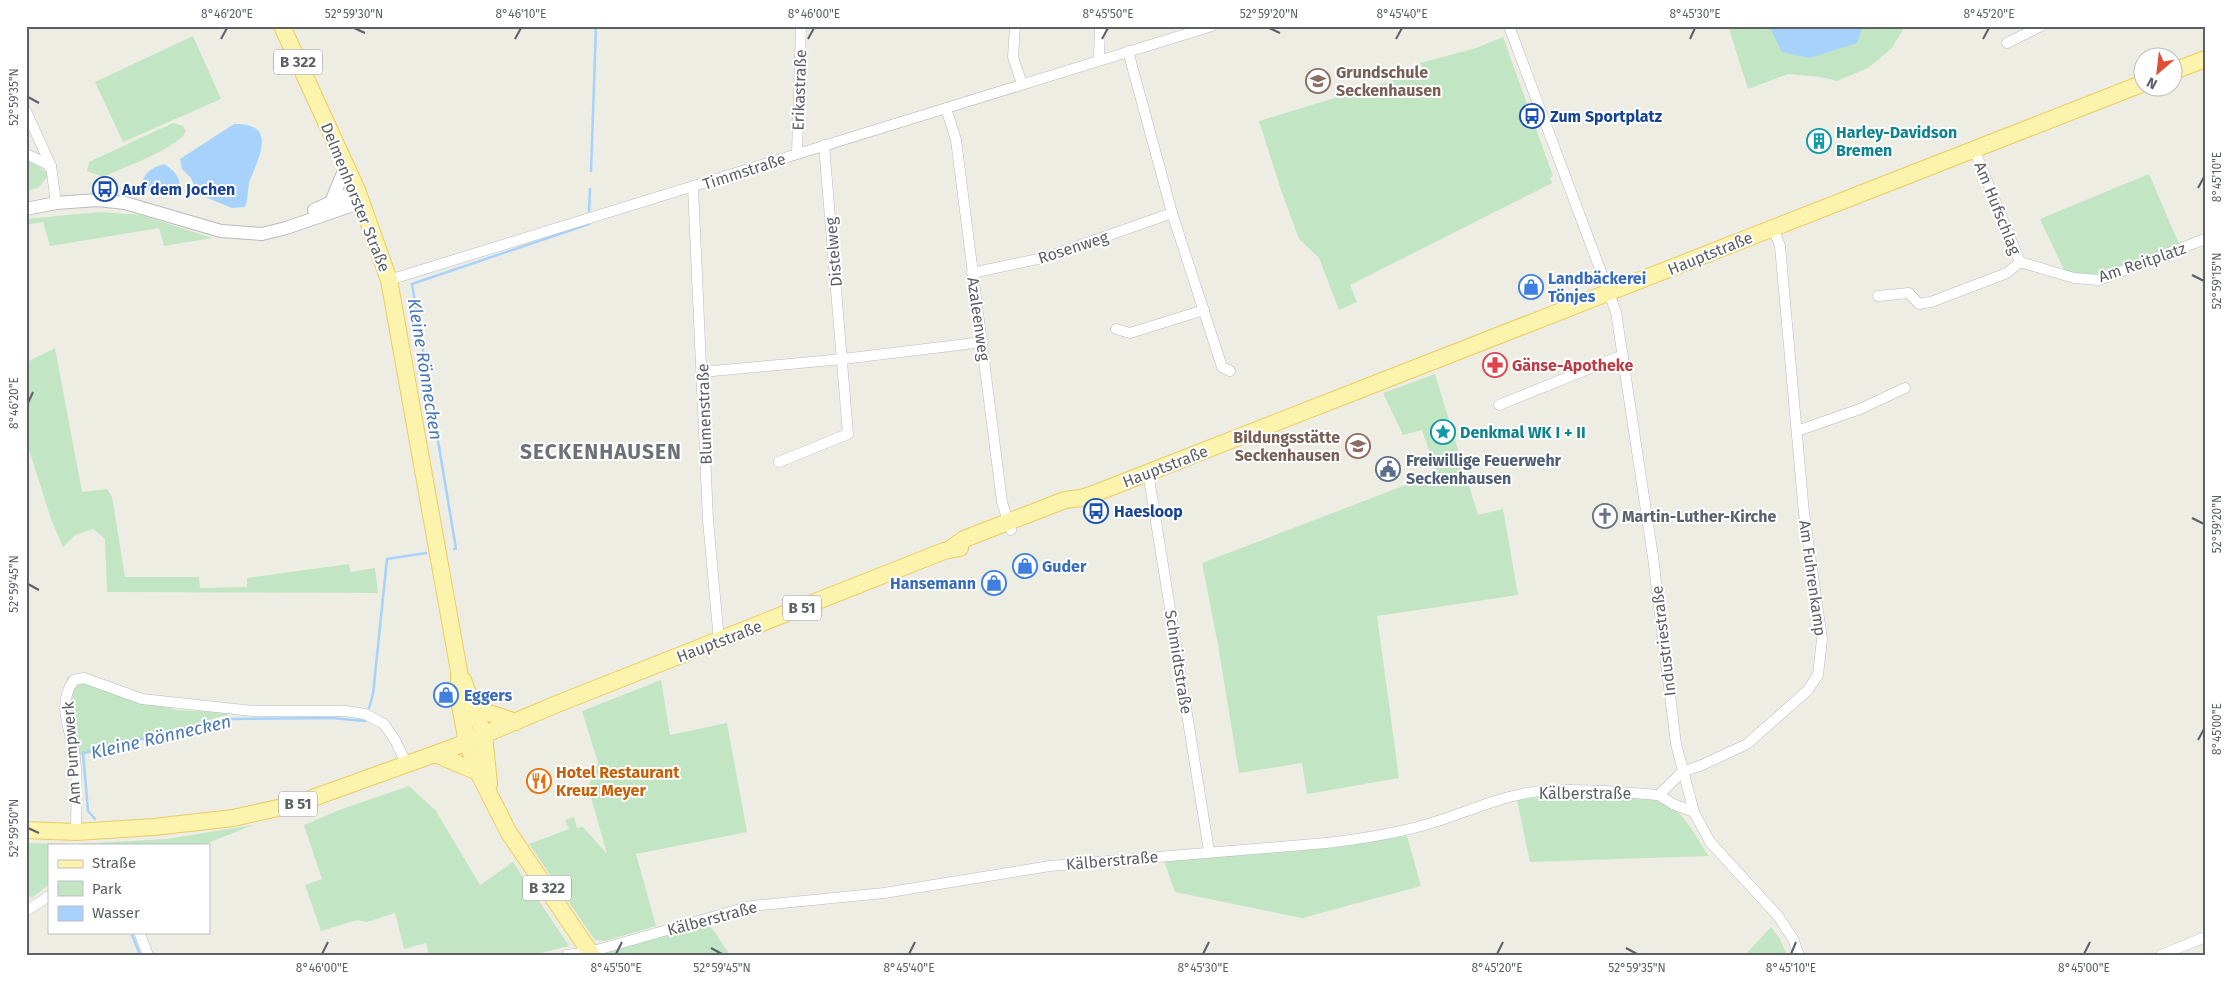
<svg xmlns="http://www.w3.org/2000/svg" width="2231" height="981" font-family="'Fira Sans',sans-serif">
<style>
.green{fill:#c2e5c4}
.water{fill:#a7d2fc}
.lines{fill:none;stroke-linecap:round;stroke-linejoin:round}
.stream{stroke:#a7d2fc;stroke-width:2.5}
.minor-casing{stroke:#b9bbc0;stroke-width:11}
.tertiary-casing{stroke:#b9bbc0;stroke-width:14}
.primary-casing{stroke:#eccc60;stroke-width:18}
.minor{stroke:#fff;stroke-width:10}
.tertiary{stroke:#fff;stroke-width:12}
.primary{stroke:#fcf3ac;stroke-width:16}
.ticks{fill:none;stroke:#5c5f64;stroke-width:2}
.labels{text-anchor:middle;stroke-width:4;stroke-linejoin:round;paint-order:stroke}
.shield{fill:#fff;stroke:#8d8f92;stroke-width:1}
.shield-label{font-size:15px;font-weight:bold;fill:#5c5f64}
.education-label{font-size:16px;font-weight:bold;fill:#785e54;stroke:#fff;text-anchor:start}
.street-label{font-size:16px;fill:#5c5f64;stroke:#fff}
.transit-label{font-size:16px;font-weight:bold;fill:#164399;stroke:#fff;text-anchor:start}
.culture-label{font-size:16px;font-weight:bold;fill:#0d838f;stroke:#fff;text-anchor:start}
.shop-label{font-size:16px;font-weight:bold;fill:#366cbe;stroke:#fff;text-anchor:start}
.health-label{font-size:16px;font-weight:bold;fill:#be3a42;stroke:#fff;text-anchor:start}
.service-label{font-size:16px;font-weight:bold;fill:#4e5e75;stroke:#fff;text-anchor:start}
.worship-label{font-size:16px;font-weight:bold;fill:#5b616d;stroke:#fff;text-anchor:start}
.food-label{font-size:16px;font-weight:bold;fill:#c56008;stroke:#fff;text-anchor:start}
.water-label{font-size:18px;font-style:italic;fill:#4777b6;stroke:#fff}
.district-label{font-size:21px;font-weight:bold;letter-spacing:1px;fill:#6d7176;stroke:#fff}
.neatline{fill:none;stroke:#5c5f64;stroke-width:2}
.ticks-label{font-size:12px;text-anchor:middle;fill:#5c5f64}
</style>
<rect width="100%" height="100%" fill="#eeede4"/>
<!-- green -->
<g class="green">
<path d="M1728,26h177l-13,22 -24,20 -31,13 -16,-4 -33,-3 -40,15z"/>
<path d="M193,36l28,63 -98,43 -28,-60z"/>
<path d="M1503,37l50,139 -3,2 2,5 -202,102 7,17 -18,8 -20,-52 -20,-19 -18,-49 -22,-69 164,-50 -3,-8 56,-15z"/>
<path d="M173,123l10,3 3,5c-5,16 -66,38 -83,46l-16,-6 2,-9z"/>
<path d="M26,160l18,9 -5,1h5l5,5 -11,13 -12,3z"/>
<path d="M2149,174l30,70 -83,33 -17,-1 -15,-6 -24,-51z"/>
<path d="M99,212l42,3 71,23 -48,8 -5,-18 -109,18 -7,-24 -17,3v-6z"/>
<path d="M55,348l27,144 25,-3 5,8 13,80h74l1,11 47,-1v-9l102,-14 1,8 25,-4 3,25 -271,-1 -2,-53 -12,-10 -18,6 -12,12 -12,-28 -25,-79 1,-78z"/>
<path d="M1435,374l43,141 25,-6 15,86 -141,21 22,162 -92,16 -5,-31 -63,10 -21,-128 -16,-82 235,-90 -15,-43 -19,5 -20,-42z"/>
<path d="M68,676l34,14 74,20 58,3 -165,46 -9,-57z"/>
<path d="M661,680l9,55 57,-12 20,109 -111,22 20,72 -51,15 -10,-1 -66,-96 40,-15 -4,-9 9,-3 3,11 6,-1 24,27 -19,-67 10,-24 -16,-52z"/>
<path d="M409,786l27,25 44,74 33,-23 56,84 -36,9h-104l-3,-12 -22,6 -9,-36 -28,9 -10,-2 -36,11 -16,-46 17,-6 -18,-54 35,-15z"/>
<path d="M1548,796c36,0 96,-8 127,14 12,8 25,34 34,46l-179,6 -13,-62z"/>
<path d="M253,825l-50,20h-154v39l-17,14 -6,-6v-20l3,-11 -3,-1v-17l51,1 90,-5z"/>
<path d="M1407,836l14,50 -119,32 -127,-26 -11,-31 167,-13z"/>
<path d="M709,924l21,31h-125l6,-4z"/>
<path d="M1771,927l9,12 7,16h-42z"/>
</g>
<!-- water -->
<g class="water">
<path d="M1769,26h94l-6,17 -48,15 -27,-6z"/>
<path d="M234,124c43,-1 26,31 16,56 -3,8 -1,17 -5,27l-13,1 -27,-11 -9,-7 -5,-12 -9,-9 -2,-10z"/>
<path d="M164,164c11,7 21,17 12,30 -12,0 -27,-1 -35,-9 4,-13 10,-17 23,-21z"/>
</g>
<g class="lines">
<!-- stream -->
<g class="stream">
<path d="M591,171l5,-145"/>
<path d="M589,211l1,-22"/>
<path d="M454,549h2l-44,-265 177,-60"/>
<path d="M369,708l4,-14 14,-135 39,-6"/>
<path d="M95,819l-7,-8 -5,-58 142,-34 106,-1 34,3"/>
<path d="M103,844v1"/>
<path d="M131,932l9,23"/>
</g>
<defs>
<g id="minor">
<path d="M1015,26l-2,31 9,27"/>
<path d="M1509,26l107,286 37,245 23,187 18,68 16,30 68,74 15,23 6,16"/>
<path d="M2007,43l34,-17"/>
<path d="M1128,51l44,162 50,154 8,4"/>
<path d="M1099,60l1,-34"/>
<path d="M946,108l10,32 46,362 9,28"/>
<path d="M26,111l25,55 5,37"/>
<path d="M1974,149l46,113"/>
<path d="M797,153l4,-127"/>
<path d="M26,154l25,12"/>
<path d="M693,187l15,333 11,121"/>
<path d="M2020,262l54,16 25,2 106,-41"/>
<path d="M972,273l75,-16 125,-44"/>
<path d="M389,280l823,-254"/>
<path d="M1878,296l31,-3 10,11 12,-2 76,-29 13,-11"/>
<path d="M1116,329l14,4 74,-23"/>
<path d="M702,372l141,-13 140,-17"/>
<path d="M1499,405l124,-50"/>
<path d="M1797,431l63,-22 45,-21"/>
<path d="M779,462l69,-28 -24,-289"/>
<path d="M1148,472l61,379"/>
<path d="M1659,795l14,9 21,8"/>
<path d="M76,832c0,-24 2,-50 -1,-74 -3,-27 -20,-52 -1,-78l10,-2 58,21 111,12h92l20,3 19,10 11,16 12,25"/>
<path d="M26,911l23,-15"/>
<path d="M139,932l9,23"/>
<path d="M567,955l23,-3 161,-46 133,-13 166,-27 276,-23c34,-4 69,-9 102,-19 35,-10 76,-30 113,-33 39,-3 79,1 118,4l23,-23 20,-7 45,-21 60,-53 11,-16 4,-36 -18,-126 -24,-267 -7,-18"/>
<path d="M2161,955l44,-18"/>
</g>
<g id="tertiary">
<path d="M331,202l15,-36"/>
<path d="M26,209l30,-6 42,-3 27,3 96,28 41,3 24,-6 76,-26"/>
<path d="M314,210l43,-20"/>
</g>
<g id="primary">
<path d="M282,26l75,164 32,90 70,391v29l8,42 13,34 29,57 83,122"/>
<path d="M2174,71l31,-12"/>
<path d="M950,549l14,-10 101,-39 16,-2 15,-5 1048,-410"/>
<path d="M463,680l21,55 5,49"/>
<path d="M472,704l11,7 33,11"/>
<path d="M435,754l43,18"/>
<path d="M26,830l50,2 78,-5 79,-9 63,-14 161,-58 100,-42 387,-153 16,-3"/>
</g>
</defs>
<!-- minor casing -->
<use href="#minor" class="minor-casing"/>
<!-- tertiary casing -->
<use href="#tertiary" class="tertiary-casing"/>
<!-- primary casing -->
<use href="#primary" class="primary-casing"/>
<!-- minor -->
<use href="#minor" class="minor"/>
<!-- tertiary -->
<use href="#tertiary" class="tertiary"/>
<!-- primary -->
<use href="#primary" class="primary"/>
</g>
<!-- ticks -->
<path class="ticks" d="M354,28l11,5M1269,28l11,5M221,39l6,-11M515,39l6,-11M808,39l6,-11M1102,39l6,-11M1396,39l6,-11M1690,39l5,-11M1983,39l6,-11M28,97l11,6M2198,188l6,-11M2192,275l12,6M28,403l5,-11M2192,518l12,6M28,584l11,6M2198,740l6,-11M28,828l11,5M711,948l11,6M1626,948l11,6M322,954l6,-12M616,954l6,-12M909,954l6,-12M1203,954l6,-12M1497,954l6,-12M1791,954l5,-12M2084,954l6,-12"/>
<!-- icons -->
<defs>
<symbol id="school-ring" viewBox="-11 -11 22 22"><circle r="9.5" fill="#fff" stroke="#8d6e63" stroke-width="1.5"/><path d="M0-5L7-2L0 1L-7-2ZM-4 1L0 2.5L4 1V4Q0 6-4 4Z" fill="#8d6e63"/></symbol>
<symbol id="bus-ring" viewBox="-11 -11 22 22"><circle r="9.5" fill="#fff" stroke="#1a4fb4" stroke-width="1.5"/><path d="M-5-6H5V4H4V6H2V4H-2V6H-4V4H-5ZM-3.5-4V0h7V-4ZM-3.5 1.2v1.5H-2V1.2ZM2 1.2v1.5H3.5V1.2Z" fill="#1a4fb4"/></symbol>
<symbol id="building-ring" viewBox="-11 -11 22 22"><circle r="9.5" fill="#fff" stroke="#0f9aa8" stroke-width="1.5"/><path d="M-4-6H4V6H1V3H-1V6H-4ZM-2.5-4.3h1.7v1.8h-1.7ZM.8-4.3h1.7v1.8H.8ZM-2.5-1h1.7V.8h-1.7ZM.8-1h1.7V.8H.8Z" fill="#0f9aa8"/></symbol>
<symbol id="shop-ring" viewBox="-11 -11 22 22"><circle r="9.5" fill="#fff" stroke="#3f7fe0" stroke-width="1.5"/><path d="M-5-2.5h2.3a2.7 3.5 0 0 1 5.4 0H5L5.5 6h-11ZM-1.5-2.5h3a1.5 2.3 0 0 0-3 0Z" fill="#3f7fe0"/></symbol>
<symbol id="pharmacy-ring" viewBox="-11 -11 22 22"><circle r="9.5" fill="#fff" stroke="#e0444e" stroke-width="1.5"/><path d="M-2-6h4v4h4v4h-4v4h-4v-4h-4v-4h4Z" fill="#e0444e"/></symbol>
<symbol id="sight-ring" viewBox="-11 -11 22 22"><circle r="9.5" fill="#fff" stroke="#0f9aa8" stroke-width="1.5"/><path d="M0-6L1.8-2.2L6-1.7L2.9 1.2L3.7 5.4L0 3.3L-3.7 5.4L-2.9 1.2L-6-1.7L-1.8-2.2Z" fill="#0f9aa8"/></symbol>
<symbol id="civic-ring" viewBox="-11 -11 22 22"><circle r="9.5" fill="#fff" stroke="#5c6f8a" stroke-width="1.5"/><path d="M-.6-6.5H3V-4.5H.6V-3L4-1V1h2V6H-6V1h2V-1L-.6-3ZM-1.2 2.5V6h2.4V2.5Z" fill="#5c6f8a"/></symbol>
<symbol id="church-ring" viewBox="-11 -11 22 22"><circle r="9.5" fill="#fff" stroke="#6b7280" stroke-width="1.5"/><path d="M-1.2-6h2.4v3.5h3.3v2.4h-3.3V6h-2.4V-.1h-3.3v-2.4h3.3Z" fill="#6b7280"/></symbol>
<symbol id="restaurant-ring" viewBox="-11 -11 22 22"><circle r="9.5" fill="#fff" stroke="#e8710a" stroke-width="1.5"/><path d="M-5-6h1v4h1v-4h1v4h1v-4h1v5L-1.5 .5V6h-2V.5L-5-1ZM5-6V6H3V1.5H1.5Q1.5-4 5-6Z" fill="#e8710a"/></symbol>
</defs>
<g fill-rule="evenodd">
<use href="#school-ring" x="1304" y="67" width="28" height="28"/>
<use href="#bus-ring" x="1518" y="102" width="28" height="28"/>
<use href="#building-ring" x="1805" y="127" width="28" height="28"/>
<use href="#bus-ring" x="91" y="175" width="28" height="28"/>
<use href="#shop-ring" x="1517" y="273" width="28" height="28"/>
<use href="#pharmacy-ring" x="1481" y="351" width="28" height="28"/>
<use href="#sight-ring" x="1429" y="418" width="28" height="28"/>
<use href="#school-ring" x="1344" y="432" width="28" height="28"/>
<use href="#civic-ring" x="1374" y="455" width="28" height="28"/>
<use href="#bus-ring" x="1082" y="497" width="28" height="28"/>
<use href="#church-ring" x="1591" y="502" width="28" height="28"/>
<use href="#shop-ring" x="1011" y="552" width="28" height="28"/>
<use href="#shop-ring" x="980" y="569" width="28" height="28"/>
<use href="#shop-ring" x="432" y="681" width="28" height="28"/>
<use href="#restaurant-ring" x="525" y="767" width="28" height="28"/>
</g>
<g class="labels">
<!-- shield labels -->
<g class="shield">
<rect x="274" y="49.5" width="48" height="25" rx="4"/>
<rect x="783" y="595.5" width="38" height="25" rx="4"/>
<rect x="279" y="791.5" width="38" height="25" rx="4"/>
<rect x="523" y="875.5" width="48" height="25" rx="4"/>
</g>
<g class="shield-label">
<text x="298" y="67">B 322</text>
<text x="802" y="613">B 51</text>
<text x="298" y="809">B 51</text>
<text x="547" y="893">B 322</text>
</g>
<!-- education labels -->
<g class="education-label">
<text x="1336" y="78">Grundschule<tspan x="1336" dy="18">Seckenhausen</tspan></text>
<text x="1340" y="443" text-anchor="end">Bildungsstätte<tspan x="1340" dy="18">Seckenhausen</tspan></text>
</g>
<!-- street labels -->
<g class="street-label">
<text transform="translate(799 90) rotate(-88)" y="6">Erikastraße</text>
<text transform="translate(744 171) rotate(-18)" y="6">Timmstraße</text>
<text transform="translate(356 197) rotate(68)" y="6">Delmenhorster Straße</text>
<text transform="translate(1998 208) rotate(68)" y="6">Am Hufschlag</text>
<text transform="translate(1073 247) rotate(-18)" y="6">Rosenweg</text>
<text transform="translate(833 252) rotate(-95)" y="6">Distelweg</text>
<text transform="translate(1710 253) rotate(-22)" y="6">Hauptstraße</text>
<text transform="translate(2142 262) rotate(-19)" y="6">Am Reitplatz</text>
<text transform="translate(979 319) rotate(82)" y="6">Azaleenweg</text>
<text transform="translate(704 414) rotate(-92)" y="6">Blumenstraße</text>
<text transform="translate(1165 466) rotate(-21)" y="6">Hauptstraße</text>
<text transform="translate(1813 578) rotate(82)" y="6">Am Fuhrenkamp</text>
<text transform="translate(719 641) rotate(-21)" y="6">Hauptstraße</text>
<text transform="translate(1663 641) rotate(-97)" y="6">Industriestraße</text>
<text transform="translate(1179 662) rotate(81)" y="6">Schmidtstraße</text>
<text transform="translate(71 753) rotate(-94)" y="6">Am Pumpwerk</text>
<text x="1585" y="799">Kälberstraße</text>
<text transform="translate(1112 860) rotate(-5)" y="6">Kälberstraße</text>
<text transform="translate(712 918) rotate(-15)" y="6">Kälberstraße</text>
</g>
<!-- transit labels -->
<g class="transit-label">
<text x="1550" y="122">Zum Sportplatz</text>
<text x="122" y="195">Auf dem Jochen</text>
<text x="1114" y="517">Haesloop</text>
</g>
<!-- culture labels -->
<g class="culture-label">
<text x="1836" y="138">Harley-Davidson<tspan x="1836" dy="18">Bremen</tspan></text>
<text x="1460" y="438">Denkmal WK I + II</text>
</g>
<!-- shop labels -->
<g class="shop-label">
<text x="1548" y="284">Landbäckerei<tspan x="1548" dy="18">Tönjes</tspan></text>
<text x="1042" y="572">Guder</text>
<text x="976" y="589" text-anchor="end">Hansemann</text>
<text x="464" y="701">Eggers</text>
</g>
<!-- health labels -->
<g class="health-label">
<text x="1512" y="371">Gänse-Apotheke</text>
</g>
<!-- service labels -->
<g class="service-label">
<text x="1406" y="466">Freiwillige Feuerwehr<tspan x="1406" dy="18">Seckenhausen</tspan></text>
</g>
<!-- worship labels -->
<g class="worship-label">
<text x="1622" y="522">Martin-Luther-Kirche</text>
</g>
<!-- food labels -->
<g class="food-label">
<text x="556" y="778">Hotel Restaurant<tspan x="556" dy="18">Kreuz Meyer</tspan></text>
</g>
<!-- water labels -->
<g class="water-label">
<text transform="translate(425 369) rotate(81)" y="6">Kleine Rönnecken</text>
<text transform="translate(161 737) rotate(-13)" y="6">Kleine Rönnecken</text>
</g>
<!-- district labels -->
<g class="district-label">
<text x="601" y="459">SECKENHAUSEN</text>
</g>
</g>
<!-- border -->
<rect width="2231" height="981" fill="none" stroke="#ffffff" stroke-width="55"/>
<!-- legend -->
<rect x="48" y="844" width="162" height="90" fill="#ffffff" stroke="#bebfc1"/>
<rect x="58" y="860" width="25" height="8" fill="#fcf3ac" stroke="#bebfc1"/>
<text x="92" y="868" font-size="15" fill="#5c5f64">Straße</text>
<rect x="58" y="881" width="25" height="15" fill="#c2e5c4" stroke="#bebfc1"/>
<text x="92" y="894" font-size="15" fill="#5c5f64">Park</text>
<rect x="58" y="906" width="25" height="15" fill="#a7d2fc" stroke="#bebfc1"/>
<text x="92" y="918" font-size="15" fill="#5c5f64">Wasser</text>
<!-- north arrow -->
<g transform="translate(2158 72) rotate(208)"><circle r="24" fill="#ffffff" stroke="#bebfc1"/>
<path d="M0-4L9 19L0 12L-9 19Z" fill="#e24d36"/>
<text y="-8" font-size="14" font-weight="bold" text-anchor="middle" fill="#5c5f64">N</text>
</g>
<rect x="28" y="28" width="2176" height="926" class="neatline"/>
<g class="ticks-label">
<text x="227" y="18">8°46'20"E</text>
<text x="354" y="18">52°59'30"N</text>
<text x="521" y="18">8°46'10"E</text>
<text x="814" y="18">8°46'00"E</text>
<text x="1108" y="18">8°45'50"E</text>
<text x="1269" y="18">52°59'20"N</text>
<text x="1402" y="18">8°45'40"E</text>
<text x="1695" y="18">8°45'30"E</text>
<text x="1989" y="18">8°45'20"E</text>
<text transform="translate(14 97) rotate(-90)" y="4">52°59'35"N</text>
<text transform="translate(2217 177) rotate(-90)" y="4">8°45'10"E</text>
<text transform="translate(2217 281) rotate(-90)" y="4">52°59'15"N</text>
<text transform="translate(14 403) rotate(-90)" y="4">8°46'20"E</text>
<text transform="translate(2217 524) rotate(-90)" y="4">52°59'20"N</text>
<text transform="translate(14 584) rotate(-90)" y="4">52°59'45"N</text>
<text transform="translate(2217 729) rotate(-90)" y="4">8°45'00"E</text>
<text transform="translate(14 828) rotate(-90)" y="4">52°59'50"N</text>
<text x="322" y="972">8°46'00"E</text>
<text x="616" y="972">8°45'50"E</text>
<text x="722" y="972">52°59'45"N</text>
<text x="909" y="972">8°45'40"E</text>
<text x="1203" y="972">8°45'30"E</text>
<text x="1497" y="972">8°45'20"E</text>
<text x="1637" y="972">52°59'35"N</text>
<text x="1791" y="972">8°45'10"E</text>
<text x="2084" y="972">8°45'00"E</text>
</g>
</svg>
